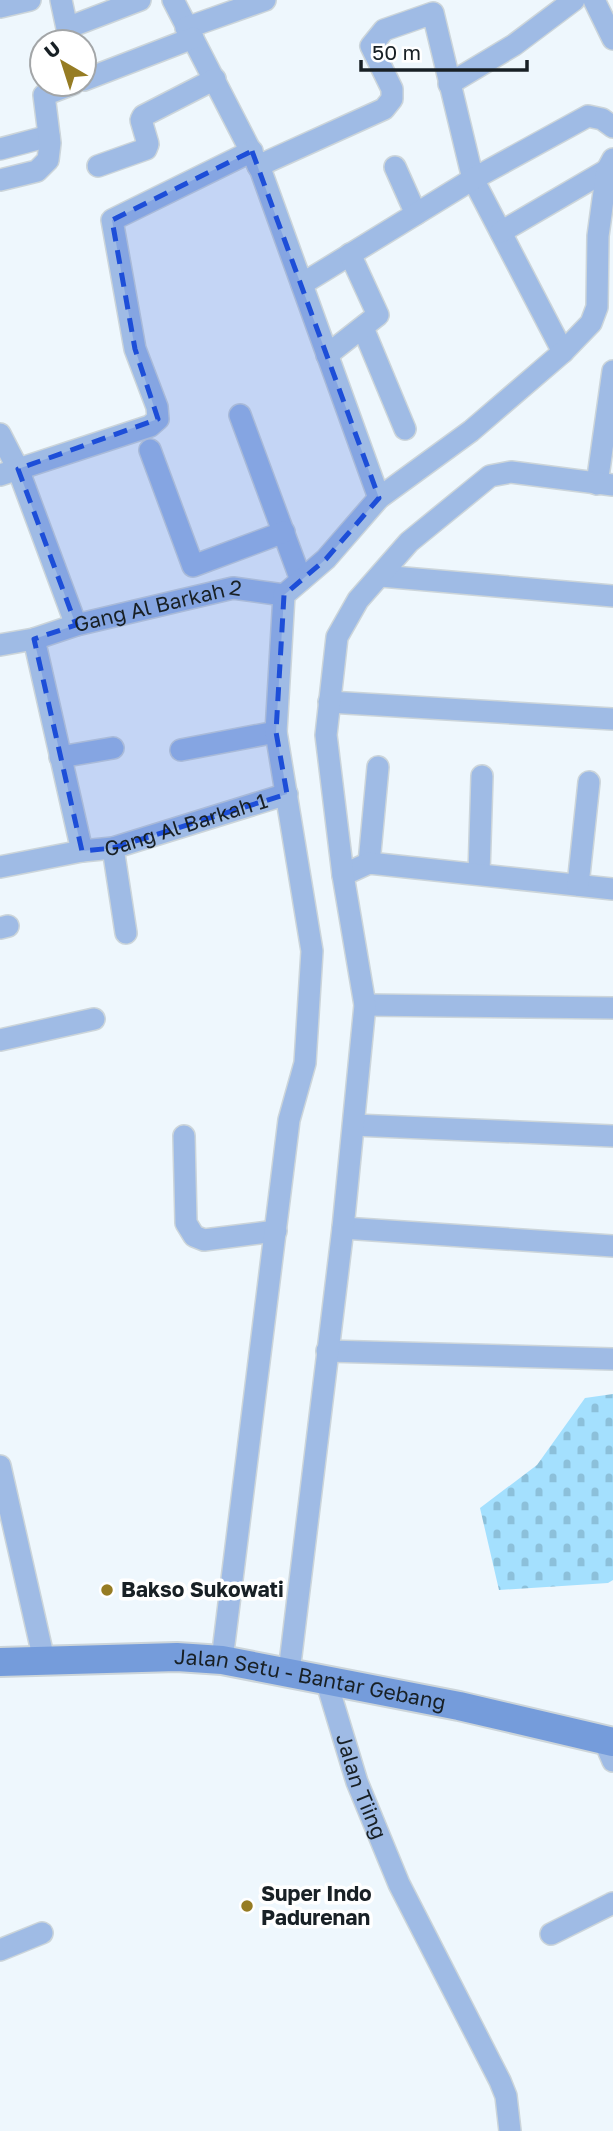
<svg xmlns="http://www.w3.org/2000/svg" width="613" height="2131" font-family="'Golos Text',sans-serif">
<style>
.cemetery{fill:url(#cemetery-stones)}
.lines{fill:none;stroke-linecap:round;stroke-linejoin:round}
.minor-casing{stroke:#ccd5da;stroke-width:24}
.secondary-casing{stroke:#ccd5da;stroke-width:32}
.minor{stroke:#9fbbe5;stroke-width:21}
.secondary{stroke:#759cdb;stroke-width:28}
.marked{fill:#1d4ed8;fill-opacity:0.2;stroke:#1d4ed8;stroke-width:5;stroke-dasharray:14 9;stroke-linejoin:round}
.poi-dot{fill:#967c23;stroke:#fff;stroke-width:2.5}
.labels{text-anchor:middle;stroke-width:7;stroke-linejoin:round;paint-order:stroke}
.street-label{font-size:21px;fill:#182025;stroke:#fff}
.poi-label{font-size:21px;font-weight:bold;fill:#182025;stroke:#fff;text-anchor:start}
</style>
<defs>
<pattern id="cemetery-stones" width="16" height="16" patternUnits="userSpaceOnUse" patternTransform="scale(1.75)"><rect width="16" height="16" fill="#a4e0fe"/><path d="M2 7V4a2 2 0 0 1 4 0v3zM10 15v-3a2 2 0 0 1 4 0v3z" fill="#8cc0da"/></pattern>
</defs>
<rect width="100%" height="100%" fill="#eef7fd"/>
<!-- cemetery -->
<path class="cemetery" d="M613,1394v186l-5,3 -109,7 -19,-82 57,-43 48,-67z"/>
<g class="lines">
<defs>
<g id="minor">
<path d="M61,0l6,28 73,-28"/>
<path d="M173,0l88,171 118,327"/>
<path d="M594,0l19,39"/>
<path d="M0,7l30,-7"/>
<path d="M186,28l79,-28"/>
<path d="M84,80l109,-42"/>
<path d="M449,84l65,-39 60,-45"/>
<path d="M0,149l49,-13"/>
<path d="M98,166l48,-17 2,-5 -7,-24 2,-4 72,-37"/>
<path d="M258,166l126,-57 8,-10v-10l-21,-43 13,-16 49,-17 40,166 90,173"/>
<path d="M395,167l21,47"/>
<path d="M0,180l37,-9 11,-11 2,-17 -6,-48 29,-11"/>
<path d="M501,232l106,-62"/>
<path d="M302,284l171,-105 115,-63 14,3 11,8"/>
<path d="M363,328l42,101"/>
<path d="M327,355l51,-40 -28,-61"/>
<path d="M240,415l61,165"/>
<path d="M0,434l18,35 58,156"/>
<path d="M150,450l43,116 91,-34"/>
<path d="M0,475l150,-49 8,-7 -1,-12 -22,-58 -23,-129 140,-69"/>
<path d="M597,484l16,-113"/>
<path d="M381,576l232,20"/>
<path d="M34,639l48,212"/>
<path id="s1" d="M0,645l34,-6 42,-14 157,-37 51,7"/>
<path d="M329,702l284,17"/>
<path d="M181,750l95,-18"/>
<path d="M60,757l53,-9"/>
<path d="M113,848l13,85"/>
<path d="M369,863l9,-96"/>
<path id="s2" d="M0,867l82,-16 31,-3 174,-54"/>
<path d="M479,874l3,-98"/>
<path d="M343,875l26,-12 244,26"/>
<path d="M578,885l11,-103"/>
<path d="M0,928l8,-2"/>
<path d="M365,1005l248,3"/>
<path d="M0,1040l94,-21"/>
<path d="M354,1125l259,11"/>
<path d="M184,1136l2,87 8,13 10,4 72,-9"/>
<path d="M343,1228l270,18"/>
<path d="M327,1351l286,8"/>
<path d="M0,1466l44,194"/>
<path d="M222,1660l67,-540 16,-57 7,-112 -36,-219 8,-137 42,-36 53,-61 92,-67 92,-79 28,-29 6,-16 1,-71 9,-66 6,-11"/>
<path d="M289,1672l54,-444 22,-223 -22,-130 -17,-140 11,-98 21,-37 51,-58 81,-66 21,-4 102,13"/>
<path id="s3" d="M326,1680l31,102 42,102 101,197 6,15 4,35"/>
<path d="M604,1740l9,21"/>
<path d="M551,1934l62,-31"/>
<path d="M0,1950l42,-17"/>
</g>
<g id="secondary">
<path id="s4" d="M0,1662l177,-5 45,3 237,46 154,36"/>
</g>
</defs>
<!-- minor casing -->
<use href="#minor" class="minor-casing"/>
<!-- secondary casing -->
<use href="#secondary" class="secondary-casing"/>
<!-- minor -->
<use href="#minor" class="minor"/>
<!-- secondary -->
<use href="#secondary" class="secondary"/>
</g>
<!-- marked area -->
<path class="marked" d="M252,151l127,347 -53,61 -42,36 -8,137 11,62 -174,54 -31,3 -48,-212 42,-14 -58,-156 140,-50 -23,-70 -23,-129z"/>
<!-- markers -->
<g class="poi-dot">
<circle cx="107" cy="1590" r="7"/>
<circle cx="247" cy="1906" r="7"/>
</g>
<g class="labels">
<!-- street labels -->
<g class="street-label">
<text dy="7" stroke="none"><textPath href="#s1" startOffset="163">Gang Al Barkah 2</textPath></text>
<text dy="7" stroke="none"><textPath href="#s2" startOffset="191">Gang Al Barkah 1</textPath></text>
<text dy="7" stroke="none"><textPath href="#s4" startOffset="312">Jalan Setu - Bantar Gebang</textPath></text>
<text dy="7" stroke="none"><textPath href="#s3" startOffset="112">Jalan Tiing</textPath></text>
</g>
<!-- poi labels -->
<g class="poi-label">
<text x="121" y="1597">Bakso Sukowati</text>
<text x="261" y="1901">Super Indo<tspan x="261" dy="24">Padurenan</tspan></text>
</g>
</g>
<!-- north arrow -->
<g transform="translate(63 63) rotate(321)"><circle r="33" fill="#ffffff" stroke="#a3a6a8" stroke-width="2"/>
<path d="M0-5L12 26L0 18L-12 26Z" fill="#967c23"/>
<text y="-10" font-size="19" font-weight="bold" text-anchor="middle" fill="#182025">U</text>
</g>
<!-- scale -->
<path d="M361 60v10h166v-10" fill="none" stroke="#182025" stroke-width="3.5"/>
<text x="372" y="60" font-size="21" fill="#182025" stroke="#ffffff" stroke-width="5" paint-order="stroke">50 m</text>
</svg>
